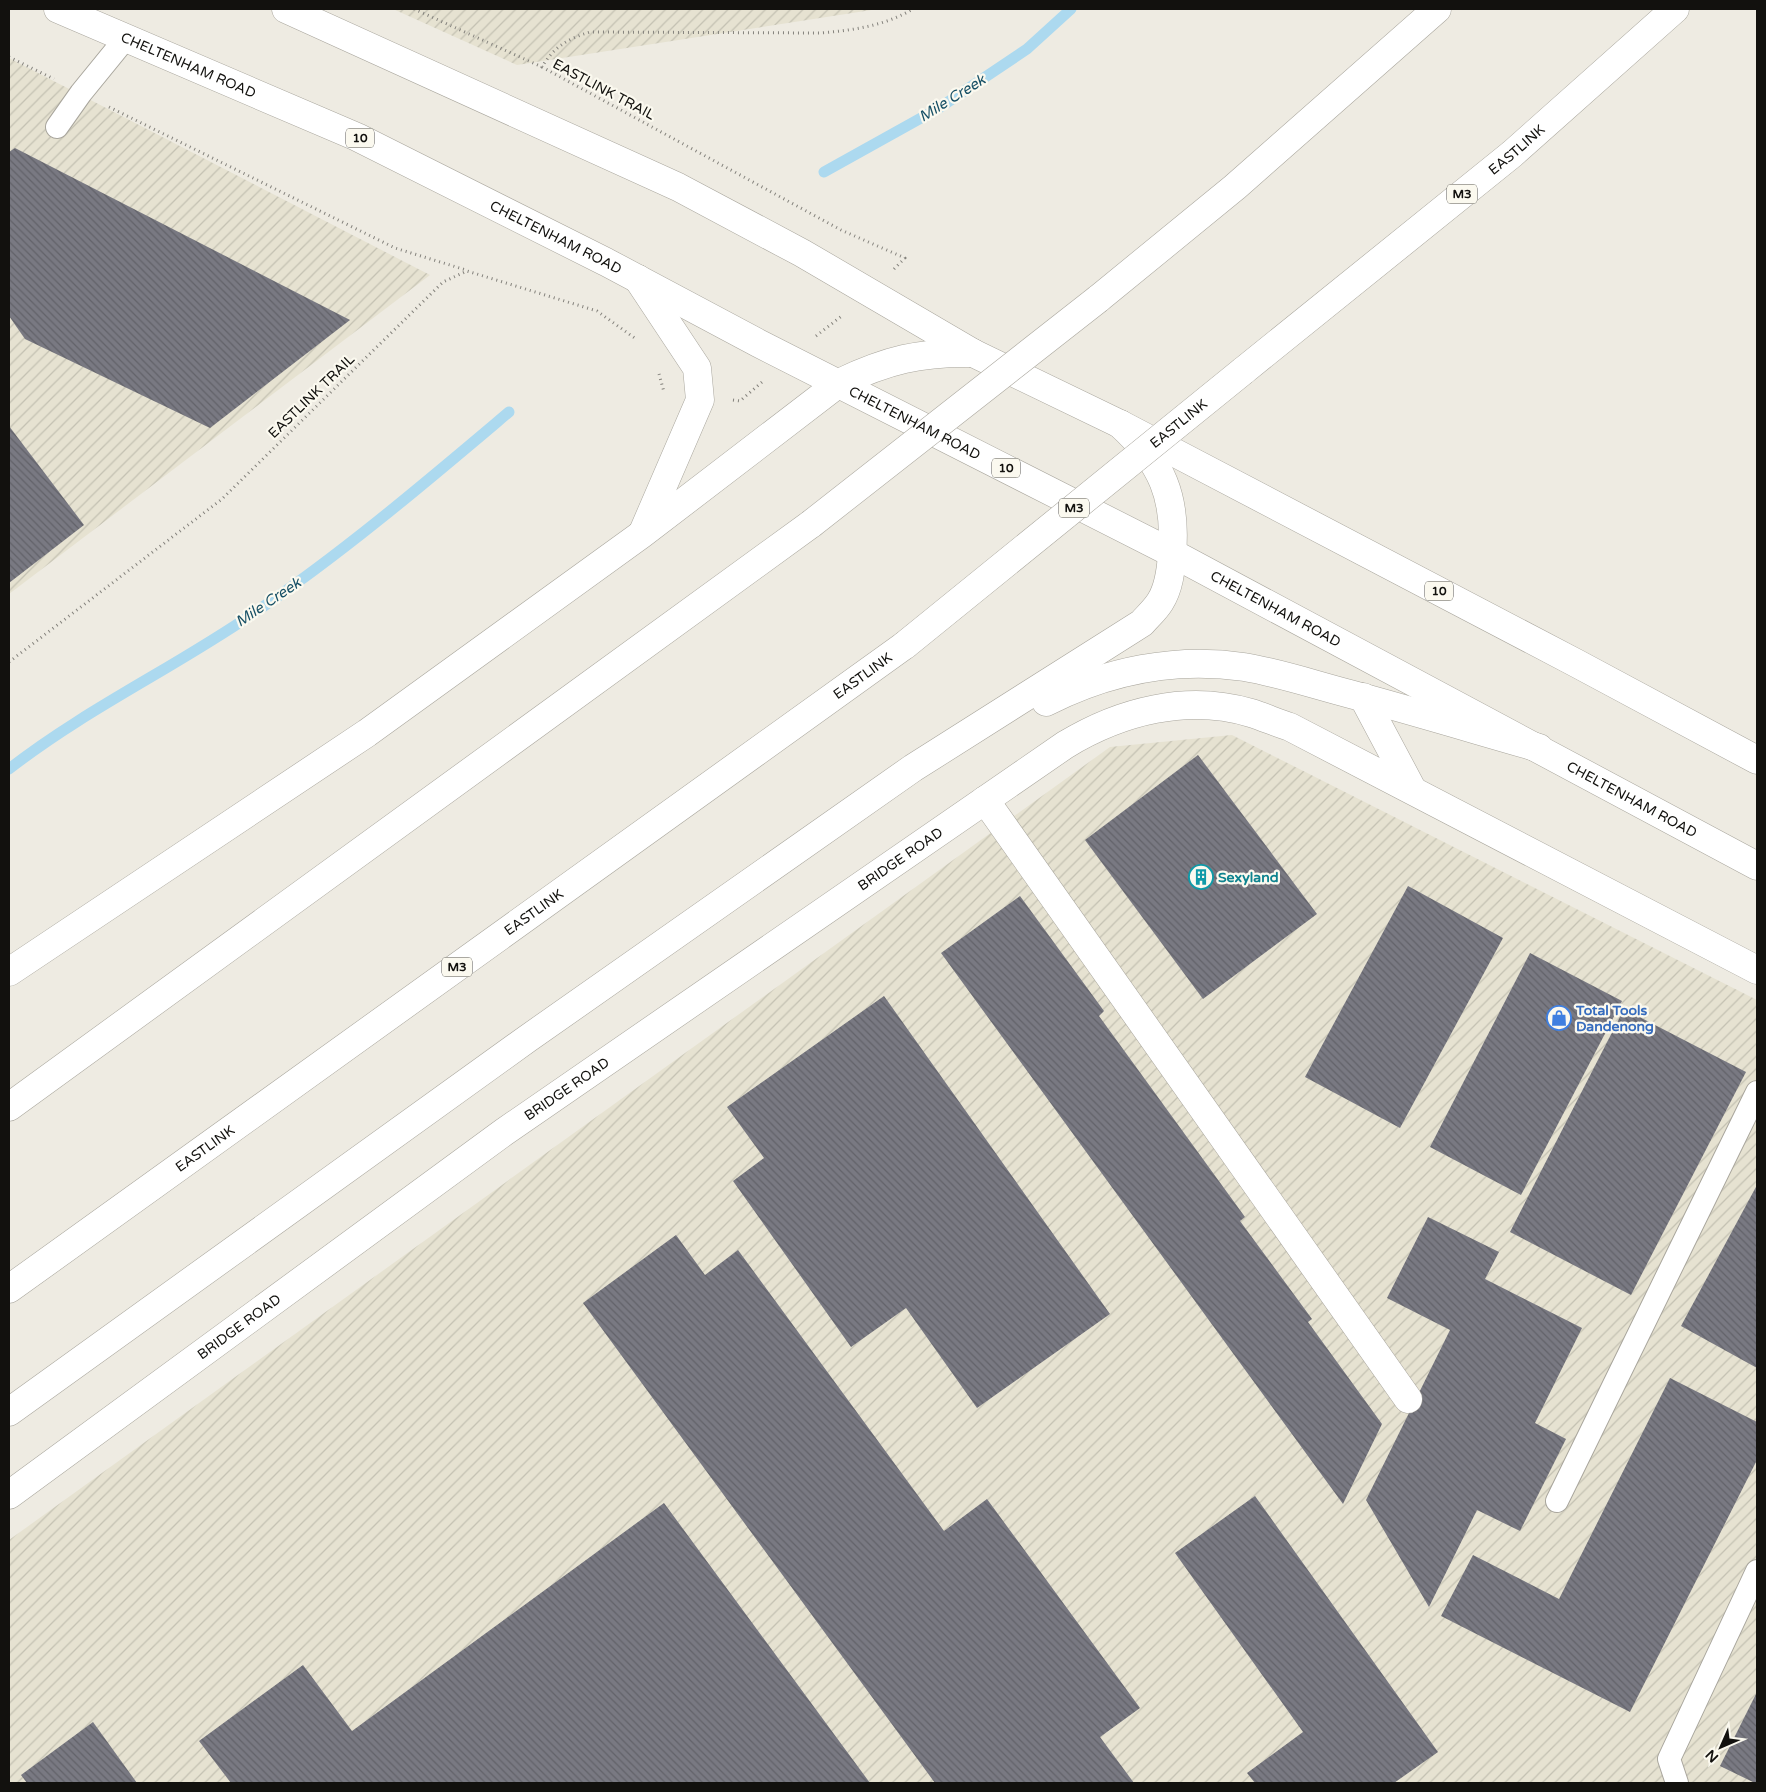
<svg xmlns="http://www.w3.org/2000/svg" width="1766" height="1792" font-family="'Varela Round',sans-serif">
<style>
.industrial{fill:url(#industrial-furrows)}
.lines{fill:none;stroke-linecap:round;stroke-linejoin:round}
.stream{stroke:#acd9ef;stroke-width:11}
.building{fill:url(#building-back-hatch)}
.lane-casing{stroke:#a9a69d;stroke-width:24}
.street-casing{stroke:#a9a69d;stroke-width:29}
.primary-casing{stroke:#a9a69d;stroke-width:29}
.highway-casing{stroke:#a9a69d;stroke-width:29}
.path{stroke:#84827c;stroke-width:3;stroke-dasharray:1 4;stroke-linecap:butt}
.lane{stroke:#fff;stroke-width:22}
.street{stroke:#fff;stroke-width:28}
.primary{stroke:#fff;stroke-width:28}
.highway{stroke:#fff;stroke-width:28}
.highway-bridge-casing{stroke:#a9a69d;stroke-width:29;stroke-linecap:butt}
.highway-bridge{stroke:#fff;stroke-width:28}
.labels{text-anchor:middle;stroke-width:4.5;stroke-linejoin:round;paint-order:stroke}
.shield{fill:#fbf9ef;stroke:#585752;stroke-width:1}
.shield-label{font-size:12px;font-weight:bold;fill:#12110e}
.street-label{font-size:14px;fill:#12110e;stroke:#fbf9ef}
.culture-label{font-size:14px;font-weight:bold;fill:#0d838f;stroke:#fbf9ef;text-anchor:start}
.shop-label{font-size:14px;font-weight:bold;fill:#366cbe;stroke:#fbf9ef;text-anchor:start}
.water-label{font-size:15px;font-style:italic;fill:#175066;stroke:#fbf9ef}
</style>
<defs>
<pattern id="industrial-furrows" width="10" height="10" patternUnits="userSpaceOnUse" patternTransform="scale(1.25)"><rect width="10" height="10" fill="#e6e2d1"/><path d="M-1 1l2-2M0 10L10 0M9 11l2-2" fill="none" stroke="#c4c1b2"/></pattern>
<pattern id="building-back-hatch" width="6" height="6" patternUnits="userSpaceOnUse" patternTransform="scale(1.25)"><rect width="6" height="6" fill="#797982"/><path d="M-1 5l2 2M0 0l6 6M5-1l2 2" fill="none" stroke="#626269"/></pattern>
</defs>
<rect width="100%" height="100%" fill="#eeebe2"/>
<!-- industrial -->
<g class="industrial">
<path d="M393,9h485l-361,56z"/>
<path d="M9,58l421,217 -421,319z"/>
<path d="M1232,735l525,265v783h-1748v-243l1101,-793z"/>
</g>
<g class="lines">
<!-- stream -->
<g class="stream">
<path d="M824,172l115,-64 88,-59 44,-40"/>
<path d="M9,769c77,-60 165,-101 245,-156 90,-61 172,-131 255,-201"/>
</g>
</g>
<!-- building -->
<g class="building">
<path d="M15,148l335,172 -140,108 -185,-89 -16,-23v-164z"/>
<path d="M9,426l75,99 -75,58z"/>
<path d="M1198,755l119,159 -114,85 -118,-159z"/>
<path d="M1408,886l95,52 -103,190 -95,-51z"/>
<path d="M1020,896l84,115 -5,5 146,201 -5,4 72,98 -4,3 74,102 -39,80 -402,-551z"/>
<path d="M1530,953l92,48 -101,194 -91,-48z"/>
<path d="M884,996l226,318 -133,94 -71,-100 -55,39 -118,-166 31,-23 -37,-51z"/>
<path d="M1624,1009l122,63 -115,223 -121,-63z"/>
<path d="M1757,1185v183l-76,-42z"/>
<path d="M1428,1217l71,35 -14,27 97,49 -47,95 31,16 -46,92 -43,-21 -48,97 -63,-107 84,-170 -63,-32z"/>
<path d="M676,1235l29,40 33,-25 206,281 43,-32 153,209 -40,29 34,46h-199l-352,-480z"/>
<path d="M1670,1378l87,44v38l-127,252 -189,-96 32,-61 86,44z"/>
<path d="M1255,1496l183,256 -44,31h-139l-8,-10 56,-41 -128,-179z"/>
<path d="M664,1503l206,280h-639l-32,-42 104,-76 49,66z"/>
<path d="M1757,1692v91h-2l-35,-17z"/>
<path d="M93,1722l44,61h-110l-6,-8z"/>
</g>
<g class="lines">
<defs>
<g id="lane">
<path d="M57,127l24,-34 44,-54"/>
<path d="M1557,1501l200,-409"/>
<path d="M1677,1783l-8,-24 88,-188"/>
</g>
<g id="street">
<path d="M1363,697l49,92"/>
<path d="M985,800l423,599"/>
<path id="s1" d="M9,1495l495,-363 561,-387c56,-34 122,-51 186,-32 13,4 26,10 39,14l467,243"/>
</g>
<g id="primary">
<path id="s2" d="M58,9l299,128 249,125 152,81 414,210 585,313"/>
<path d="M286,9l392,178 124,66 171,100 147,71 456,239 181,97"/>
</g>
<g id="highway">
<path d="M638,279l59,89 3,32 -57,132"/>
<path d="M1098,299l137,-112 202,-178"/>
<path id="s3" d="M1243,371l269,-217 163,-145"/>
<path d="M1046,702c61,-31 129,-45 198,-35 36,6 71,18 106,27 63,17 126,36 189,54"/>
<path d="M9,972l358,-239 275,-199 197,-151c48,-23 81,-31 134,-30"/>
<path d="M9,1107l802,-583"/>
<path id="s4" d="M9,1289l896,-644"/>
<path d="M9,1412l518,-373 386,-271 229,-145c6,-7 13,-13 18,-21 9,-14 11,-32 12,-48 5,-56 -10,-92 -52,-130"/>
</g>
</defs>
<!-- lane casing -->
<use href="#lane" class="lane-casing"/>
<!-- street casing -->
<use href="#street" class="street-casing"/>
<!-- primary casing -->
<use href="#primary" class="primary-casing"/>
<!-- highway casing -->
<use href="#highway" class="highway-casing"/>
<!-- path -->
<g class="path">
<path d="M414,9l128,58"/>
<path d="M9,57l45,22"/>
<path d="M109,107l286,141 71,22"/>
<path d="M894,269l11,-11 -64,-28 -299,-163c12,-20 25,-28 48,-35l231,1c33,-3 63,-7 92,-24"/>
<path d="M816,336l27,-21"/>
<path d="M659,374l5,18"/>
<path d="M733,400l7,1 22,-19"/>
<path d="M9,662l213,-163 221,-217 24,-11 130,40 39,28"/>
</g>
<!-- lane -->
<use href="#lane" class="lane"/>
<!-- street -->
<use href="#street" class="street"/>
<!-- primary -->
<use href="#primary" class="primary"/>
<!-- highway -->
<use href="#highway" class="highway"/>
<defs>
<g id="highway-bridge">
<path d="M811,524l287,-225"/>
<path id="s5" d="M905,645l338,-274"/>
</g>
</defs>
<!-- highway-bridge casing -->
<use href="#highway-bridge" class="highway-bridge-casing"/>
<!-- highway-bridge -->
<use href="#highway-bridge" class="highway-bridge"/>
</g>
<!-- icons -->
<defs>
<symbol id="building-ring" viewBox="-11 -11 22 22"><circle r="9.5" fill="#fbf9ef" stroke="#0f9aa8" stroke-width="1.5"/><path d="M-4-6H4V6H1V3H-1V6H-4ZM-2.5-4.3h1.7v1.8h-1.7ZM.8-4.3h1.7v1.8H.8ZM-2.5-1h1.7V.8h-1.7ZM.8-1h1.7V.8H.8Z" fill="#0f9aa8"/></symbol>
<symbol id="shop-ring" viewBox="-11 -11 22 22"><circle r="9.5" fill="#fbf9ef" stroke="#3f7fe0" stroke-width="1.5"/><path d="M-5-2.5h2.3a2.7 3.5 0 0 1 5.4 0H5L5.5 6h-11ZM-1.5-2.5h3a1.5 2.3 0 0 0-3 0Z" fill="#3f7fe0"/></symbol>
</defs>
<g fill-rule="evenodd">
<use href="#building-ring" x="1187" y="863" width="28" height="28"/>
<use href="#shop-ring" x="1545" y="1004" width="28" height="28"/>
</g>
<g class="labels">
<!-- shield labels -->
<g class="shield">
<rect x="346" y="128.5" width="28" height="19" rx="4"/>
<rect x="1447" y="184.5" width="30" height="19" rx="4"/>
<rect x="992" y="458.5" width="28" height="19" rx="4"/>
<rect x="1059" y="498.5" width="30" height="19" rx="4"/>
<rect x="1425" y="581.5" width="28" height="19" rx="4"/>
<rect x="442" y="957.5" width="30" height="19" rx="4"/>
</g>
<g class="shield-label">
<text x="360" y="142">10</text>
<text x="1462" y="198">M3</text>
<text x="1006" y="472">10</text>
<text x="1074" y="512">M3</text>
<text x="1439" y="595">10</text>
<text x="457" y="971">M3</text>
</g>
<!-- street labels -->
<g class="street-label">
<text dy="5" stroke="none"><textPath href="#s2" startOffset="142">CHELTENHAM ROAD</textPath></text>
<text transform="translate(604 89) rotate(28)" y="5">EASTLINK TRAIL</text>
<text dy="5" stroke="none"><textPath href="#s3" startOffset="352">EASTLINK</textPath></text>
<text dy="5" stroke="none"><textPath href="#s2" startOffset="548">CHELTENHAM ROAD</textPath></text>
<text transform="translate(311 396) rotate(-44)" y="5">EASTLINK TRAIL</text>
<text dy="5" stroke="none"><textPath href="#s2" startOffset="952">CHELTENHAM ROAD</textPath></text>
<text dy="5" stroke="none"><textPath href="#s5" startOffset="352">EASTLINK</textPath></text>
<text dy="5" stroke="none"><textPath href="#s2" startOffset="1358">CHELTENHAM ROAD</textPath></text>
<text dy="5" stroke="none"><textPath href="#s4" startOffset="1051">EASTLINK</textPath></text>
<text dy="5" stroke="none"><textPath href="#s2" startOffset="1762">CHELTENHAM ROAD</textPath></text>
<text dy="5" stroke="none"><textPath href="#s1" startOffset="1095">BRIDGE ROAD</textPath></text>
<text dy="5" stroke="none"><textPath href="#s4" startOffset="646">EASTLINK</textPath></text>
<text dy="5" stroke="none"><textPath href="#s1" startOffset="690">BRIDGE ROAD</textPath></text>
<text dy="5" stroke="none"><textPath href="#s4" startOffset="241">EASTLINK</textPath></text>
<text dy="5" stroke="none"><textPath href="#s1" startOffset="285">BRIDGE ROAD</textPath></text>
</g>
<!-- culture labels -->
<g class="culture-label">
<text x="1218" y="882">Sexyland</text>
</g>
<!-- shop labels -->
<g class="shop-label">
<text x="1576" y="1015">Total Tools<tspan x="1576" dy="16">Dandenong</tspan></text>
</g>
<!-- water labels -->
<g class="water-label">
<text transform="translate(952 98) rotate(-32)" y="5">Mile Creek</text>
<text transform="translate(268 602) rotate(-34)" y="5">Mile Creek</text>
</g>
</g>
<!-- border -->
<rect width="1766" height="1792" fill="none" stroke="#12110e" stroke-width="20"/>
<!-- north arrow -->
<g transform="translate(1721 1747) rotate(225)" stroke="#fbf9ef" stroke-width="4" paint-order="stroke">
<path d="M0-4L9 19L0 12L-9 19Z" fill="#12110e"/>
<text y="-8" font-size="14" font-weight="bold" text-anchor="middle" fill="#12110e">N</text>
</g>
</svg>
